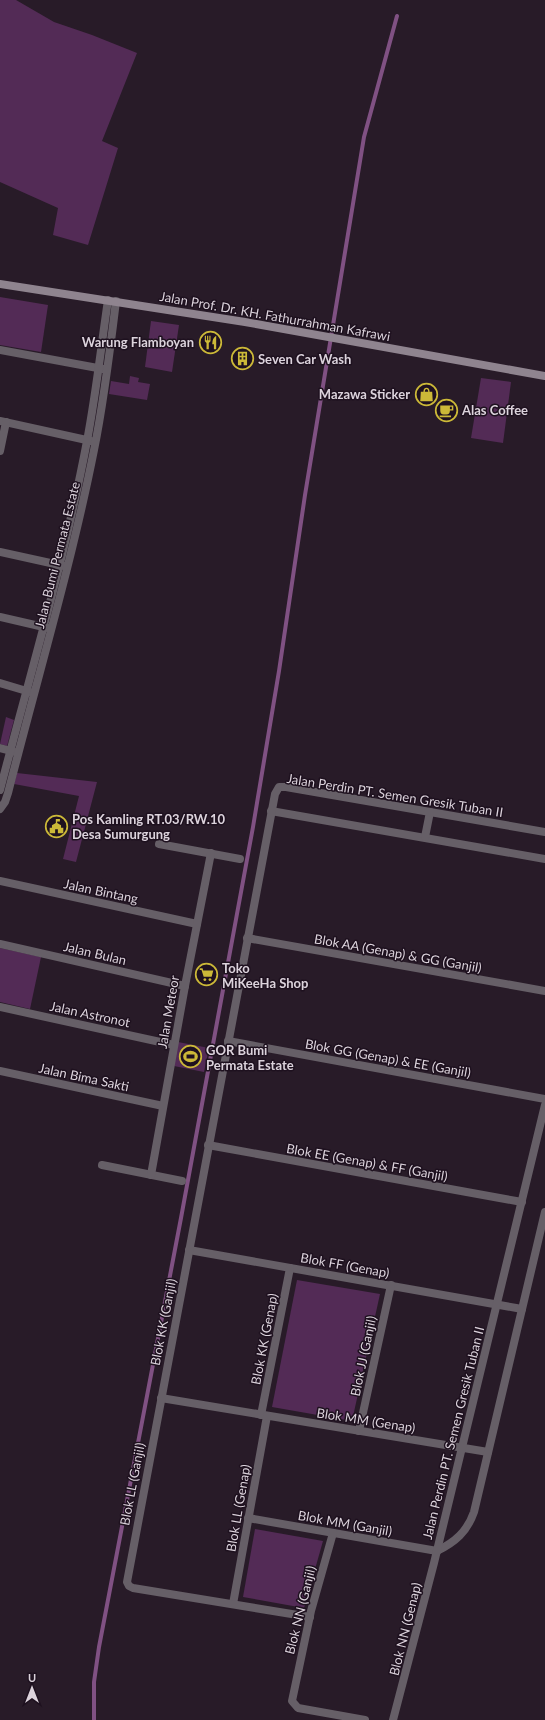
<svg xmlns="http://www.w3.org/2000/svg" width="545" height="1720" font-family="Lato,sans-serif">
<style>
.green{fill:#532b56}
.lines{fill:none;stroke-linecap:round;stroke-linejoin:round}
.stream{stroke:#805183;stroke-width:4}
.minor{stroke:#665f67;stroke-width:8}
.secondary{stroke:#8f848f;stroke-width:8}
.labels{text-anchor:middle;stroke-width:3;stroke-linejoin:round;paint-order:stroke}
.street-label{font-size:13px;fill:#dcd3dc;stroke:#1e111f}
.poi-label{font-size:13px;font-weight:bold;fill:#dcd3dc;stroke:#1e111f;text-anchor:start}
</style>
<rect width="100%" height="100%" fill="#281b28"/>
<!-- green -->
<g class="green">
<path d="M0,0h16l38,22 38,13 45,18 -35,88 16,7 -30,97 -35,-10 5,-27 -58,-26z"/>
<path d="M0,297l48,8 -7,47 -41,-7z"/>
<path d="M151,321l28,4 -7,47 -27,-5z"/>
<path d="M130,376l9,2 -1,4 12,2 -3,16 -38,-6 2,-13 18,3z"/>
<path d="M481,378l30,4 -8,61 -32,-5z"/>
<path d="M6,717l8,3 -7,26 -7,-2z"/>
<path d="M17,773l80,9 -21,80 -13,-3 16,-63 -65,-12z"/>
<path d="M0,948l41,9 -11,52 -30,-7z"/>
<path d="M178,1042l31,6 -5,24 -30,-6z"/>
<path d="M297,1280l83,14 -28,127 -80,-14z"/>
<path d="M255,1529l68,12 -19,67 -61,-11z"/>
</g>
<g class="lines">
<!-- stream -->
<path class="stream" d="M94,1720v-38l5,-35 82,-429 72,-391 26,-156 26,-176 59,-358 33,-121"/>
<!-- minor -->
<g class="minor">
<path d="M0,350l103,19"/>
<path d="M0,421l91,20"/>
<path d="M0,451l6,-29"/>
<path d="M0,552l64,14"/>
<path d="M0,617l48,11"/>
<path d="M0,683l30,9"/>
<path d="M0,748l15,4"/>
<path d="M0,790c30,-115 65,-232 87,-349 9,-47 14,-94 21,-141"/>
<path d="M0,809l5,-7 3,-9c29,-114 63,-227 86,-343 10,-49 16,-99 22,-149"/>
<path d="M271,811l274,48"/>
<path d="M425,837l5,-25"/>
<path d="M159,844l81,15"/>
<path d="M0,881l197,43"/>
<path d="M247,938l298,53"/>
<path d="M0,944l185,42"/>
<path d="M0,1007l174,38"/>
<path d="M228,1041l317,58"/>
<path d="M0,1071l163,35"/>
<path d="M208,1145l314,57"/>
<path d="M102,1165l80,16"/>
<path d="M151,1175l34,-189 26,-133"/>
<path d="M189,1250l333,59"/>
<path d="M161,1398l327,54"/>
<path d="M261,1415l29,-147"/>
<path d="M359,1431l32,-146"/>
<path d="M248,1518l189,33"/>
<path d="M333,1533l-22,78 -19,90 6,7 67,12"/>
<path d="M437,1551c18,-9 30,-19 37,-39l71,-300"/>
<path d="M233,1604l34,-188"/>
<path d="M310,1617l-177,-29 -4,-2 -2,-4 148,-788 4,-7h7l259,45"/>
<path d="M393,1720l41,-157 111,-458"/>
</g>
<!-- secondary -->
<path class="secondary" d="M0,284l245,38 300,54"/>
</g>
<!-- icons -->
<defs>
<symbol id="restaurant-ring" viewBox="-11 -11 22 22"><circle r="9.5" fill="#1e111f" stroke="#ccb938" stroke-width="1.5"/><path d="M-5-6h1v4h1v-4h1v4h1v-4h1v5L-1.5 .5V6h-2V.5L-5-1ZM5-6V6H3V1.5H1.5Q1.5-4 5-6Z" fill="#ccb938"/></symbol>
<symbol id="building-ring" viewBox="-11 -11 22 22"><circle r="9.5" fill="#1e111f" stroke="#ccb938" stroke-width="1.5"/><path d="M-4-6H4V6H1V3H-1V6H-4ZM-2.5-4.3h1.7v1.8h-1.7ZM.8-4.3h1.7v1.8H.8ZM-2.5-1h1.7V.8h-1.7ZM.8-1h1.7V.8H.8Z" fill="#ccb938"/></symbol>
<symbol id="shop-ring" viewBox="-11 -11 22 22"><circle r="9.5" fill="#1e111f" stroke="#ccb938" stroke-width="1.5"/><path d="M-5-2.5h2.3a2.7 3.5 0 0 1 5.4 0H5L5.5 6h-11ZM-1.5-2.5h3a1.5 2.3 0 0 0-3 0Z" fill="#ccb938"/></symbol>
<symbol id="cafe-ring" viewBox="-11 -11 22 22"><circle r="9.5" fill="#1e111f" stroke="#ccb938" stroke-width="1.5"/><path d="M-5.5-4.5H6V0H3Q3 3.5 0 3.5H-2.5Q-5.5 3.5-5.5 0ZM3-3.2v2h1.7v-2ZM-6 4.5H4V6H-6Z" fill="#ccb938"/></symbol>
<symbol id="civic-ring" viewBox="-11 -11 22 22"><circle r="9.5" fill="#1e111f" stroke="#ccb938" stroke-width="1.5"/><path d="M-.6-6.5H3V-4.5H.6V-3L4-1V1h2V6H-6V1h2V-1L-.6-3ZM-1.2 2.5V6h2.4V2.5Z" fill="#ccb938"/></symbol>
<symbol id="supermarket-ring" viewBox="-11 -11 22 22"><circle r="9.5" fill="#1e111f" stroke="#ccb938" stroke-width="1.5"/><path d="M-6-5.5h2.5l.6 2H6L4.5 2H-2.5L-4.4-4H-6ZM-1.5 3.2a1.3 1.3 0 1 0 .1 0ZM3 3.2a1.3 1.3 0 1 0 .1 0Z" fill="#ccb938"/></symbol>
<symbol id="stadium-ring" viewBox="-11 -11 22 22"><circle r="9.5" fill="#1e111f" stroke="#ccb938" stroke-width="1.5"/><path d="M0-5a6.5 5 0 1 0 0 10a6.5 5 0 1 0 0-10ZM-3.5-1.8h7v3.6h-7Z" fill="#ccb938"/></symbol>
</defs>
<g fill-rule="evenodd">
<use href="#restaurant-ring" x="198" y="330" width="25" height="25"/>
<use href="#building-ring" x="230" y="346" width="25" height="25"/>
<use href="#shop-ring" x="414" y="382" width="25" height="25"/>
<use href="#cafe-ring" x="434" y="398" width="25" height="25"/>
<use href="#civic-ring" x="44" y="814" width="25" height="25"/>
<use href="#supermarket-ring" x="194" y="962" width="25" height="25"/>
<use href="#stadium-ring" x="178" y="1044" width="25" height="25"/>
</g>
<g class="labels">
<!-- street labels -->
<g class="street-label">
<text transform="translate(275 316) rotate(10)" y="5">Jalan Prof. Dr. KH. Fathurrahman Kafrawi</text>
<text transform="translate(57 555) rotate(-76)" y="5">Jalan Bumi Permata Estate</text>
<text transform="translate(395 795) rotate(9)" y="5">Jalan Perdin PT. Semen Gresik Tuban II</text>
<text transform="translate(101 891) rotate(12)" y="5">Jalan Bintang</text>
<text transform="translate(95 953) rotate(13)" y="5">Jalan Bulan</text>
<text transform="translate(398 953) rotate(10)" y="5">Blok AA (Genap) &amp; GG (Ganjil)</text>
<text transform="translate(168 1012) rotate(-80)" y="5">Jalan Meteor</text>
<text transform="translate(90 1014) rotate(12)" y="5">Jalan Astronot</text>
<text transform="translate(388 1058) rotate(10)" y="5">Blok GG (Genap) &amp; EE (Ganjil)</text>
<text transform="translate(84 1077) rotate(12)" y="5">Jalan Bima Sakti</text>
<text transform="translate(367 1162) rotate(10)" y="5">Blok EE (Genap) &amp; FF (Ganjil)</text>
<text transform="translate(345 1265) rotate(10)" y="5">Blok FF (Genap)</text>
<text transform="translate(163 1322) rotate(-79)" y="5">Blok KK (Ganjil)</text>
<text transform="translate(264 1339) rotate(-79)" y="5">Blok KK (Genap)</text>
<text transform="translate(363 1356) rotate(-78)" y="5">Blok JJ (Ganjil)</text>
<text transform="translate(366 1420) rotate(9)" y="5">Blok MM (Genap)</text>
<text transform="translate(453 1433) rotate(-76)" y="5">Jalan Perdin PT. Semen Gresik Tuban II</text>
<text transform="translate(132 1484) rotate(-79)" y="5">Blok LL (Ganjil)</text>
<text transform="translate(238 1508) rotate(-80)" y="5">Blok LL (Genap)</text>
<text transform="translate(345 1523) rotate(10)" y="5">Blok MM (Ganjil)</text>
<text transform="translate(300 1610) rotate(-76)" y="5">Blok NN (Ganjil)</text>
<text transform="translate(405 1629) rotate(-76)" y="5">Blok NN (Genap)</text>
</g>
<!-- poi labels -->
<g class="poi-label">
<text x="194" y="347" text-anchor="end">Warung Flamboyan</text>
<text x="258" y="364">Seven Car Wash</text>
<text x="410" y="399" text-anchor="end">Mazawa Sticker</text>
<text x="462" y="415">Alas Coffee</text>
<text x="72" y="824">Pos Kamling RT.03/RW.10<tspan x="72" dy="15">Desa Sumurgung</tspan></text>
<text x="222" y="973">Toko<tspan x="222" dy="15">MiKeeHa Shop</tspan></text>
<text x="206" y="1055">GOR Bumi<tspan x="206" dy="15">Permata Estate</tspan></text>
</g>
</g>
<!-- north arrow -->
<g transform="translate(32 1688)" stroke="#1e111f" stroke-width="3" paint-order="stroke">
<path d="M0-3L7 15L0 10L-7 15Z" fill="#dcd3dc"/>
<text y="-6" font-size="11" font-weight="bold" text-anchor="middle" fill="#dcd3dc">U</text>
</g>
</svg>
